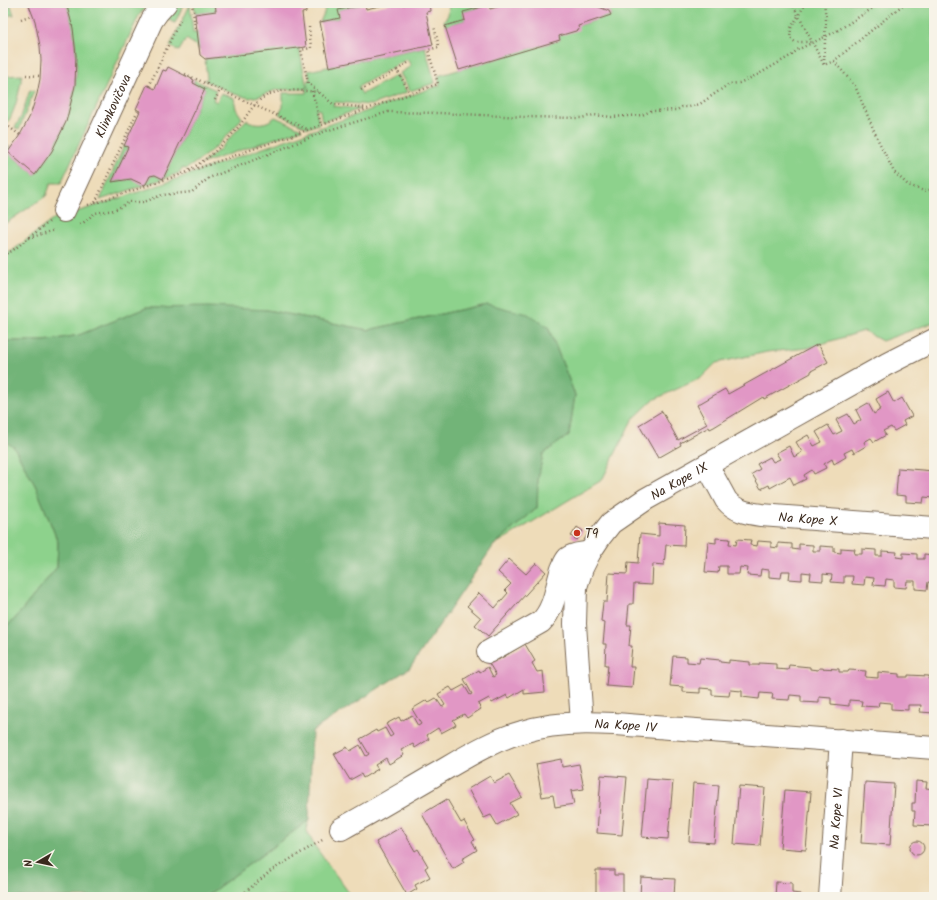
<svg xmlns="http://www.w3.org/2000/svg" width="937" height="900" font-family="Kalam,sans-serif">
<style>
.green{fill:#8dd28c;stroke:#647e55}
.forest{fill:#72b478;stroke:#566f4b}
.building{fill:#e197c5}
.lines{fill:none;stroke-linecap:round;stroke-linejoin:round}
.minor-casing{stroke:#7a6854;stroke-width:24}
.path{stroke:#7a6854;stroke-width:2.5;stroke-dasharray:1 3;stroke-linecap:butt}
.minor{stroke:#fff;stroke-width:22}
.poi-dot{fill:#c8321e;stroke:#f7f3e8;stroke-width:1.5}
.labels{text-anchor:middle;stroke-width:3;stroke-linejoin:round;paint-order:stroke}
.street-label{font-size:13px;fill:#3b2a1e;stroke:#f7f3e8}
.poi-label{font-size:13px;fill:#3b2a1e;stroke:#f7f3e8;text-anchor:start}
</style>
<rect width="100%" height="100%" fill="#f7f3e8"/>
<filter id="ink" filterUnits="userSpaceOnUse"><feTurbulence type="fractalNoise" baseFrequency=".025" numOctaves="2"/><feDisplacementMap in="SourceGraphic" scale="8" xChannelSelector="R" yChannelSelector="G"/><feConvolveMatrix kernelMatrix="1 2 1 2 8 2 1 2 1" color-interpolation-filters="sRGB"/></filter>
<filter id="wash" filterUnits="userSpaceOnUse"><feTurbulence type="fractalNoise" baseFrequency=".012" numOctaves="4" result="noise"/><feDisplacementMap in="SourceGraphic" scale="16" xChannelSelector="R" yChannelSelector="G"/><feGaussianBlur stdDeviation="0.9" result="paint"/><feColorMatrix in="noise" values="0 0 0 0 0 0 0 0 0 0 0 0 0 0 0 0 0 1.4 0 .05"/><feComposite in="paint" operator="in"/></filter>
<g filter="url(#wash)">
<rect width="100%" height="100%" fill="#eedcb9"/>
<!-- green -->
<g class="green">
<path d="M3,3h7l4,12h-11z"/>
<path d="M80,3h73l-13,10 -79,170h-10l-5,13 -43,29v-81l9,4 -4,4 27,23c41,-53 51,-105 32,-169z"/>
<path d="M178,3h6l-9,20 -12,-6z"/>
<path d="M194,3h21l1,8 -21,3z"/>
<path d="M326,3h34v2l-21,5 1,8 -20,4 4,-9z"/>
<path d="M449,3h34l1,3 -21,6 2,8 -19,6 -2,-5 4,-6z"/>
<path d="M593,3h341v319l-52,19 -18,-10 -56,17 -41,4 -51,11 -15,15 -48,22 -21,20 -30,60 -108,65 43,-37 1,-29 5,-25 26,-19 6,-40 -27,-68 -61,-23 -119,26 -101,-20 -121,-2 -67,27 -34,6h-42v-86l9,-4 52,-40 9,2 78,-25 289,-103 -2,-9 122,-36 -1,-4 19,-10 33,-11 -2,-4 -15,-6z"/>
<path d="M190,5l3,27h5l2,19 -3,-5 -11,-7 -7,12 -9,-5z"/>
<path d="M299,47l8,41 1,-8h2l-2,-9 117,-24 10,36 -25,8 -10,-18 11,-7 -4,-7 -49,28 4,7 35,-19 10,17 -36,13 -37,-3 -1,4 27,3 -38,13 -2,-12 -4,-1 3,15 -11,4 -29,-14 4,-7v-14h24v-4l-31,1 -16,6 -11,2 -15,-4 -30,-14 3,-1 -2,-20z"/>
<path d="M22,75c-3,18 -7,40 -19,54v-53z"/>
<path d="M194,80l22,10 -3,10 4,2 4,-9 13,5 2,11 6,9c-15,20 -34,37 -56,51l-4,-1 -3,5 -16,6 -63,21 24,-54 4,1 -16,35 19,-3 13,6 2,-1 4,-8 5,-1 8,4 42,-90 -12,-6z"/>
<path d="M30,90l4,1 -15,39 -4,-2 6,-11z"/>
<path d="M275,117l27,12 -101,35 18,-14 27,-30c10,5 20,5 29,-3z"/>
<path d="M3,440l11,7 22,40 22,55 -1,25 -43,53 -11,9z"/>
<path d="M309,820l-3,9 8,16 38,52h-147z"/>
</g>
<!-- forest -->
<path class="forest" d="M487,304l41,10 20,13 27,68 -6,40 -26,19 -5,25 -1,29 -43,37 -84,123 -98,63 -3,89 -104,77h-202v-268l11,-9 43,-53 1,-25 -22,-55 -22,-40 -11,-7v-99h42l34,-6 67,-27 63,-1 58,3 101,20z"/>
<g id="blocks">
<!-- building -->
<g class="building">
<path d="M28,3h38l7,25 3,27 -1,31 -9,36 -14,29 -17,24 -27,-23 12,-17 10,-19 7,-22 3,-15 1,-19 -1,-14 -5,-25z"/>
<path d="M215,3h27v1l12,-1h51l1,9 -4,1 4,34 -101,12 -5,-4 -5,-41 21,-3z"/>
<path d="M393,3h10v2l8,-2h18l1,8 -4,1 7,33 -104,22 -9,-45 20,-4 -2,-8 27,-6 1,5z"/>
<path d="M511,3h82l1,2 15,6 2,4 -33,11 1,4 -20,6 1,4 -101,30 -14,-44 20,-6 -2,-8 26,-7 1,4z"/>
<path d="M168,67l26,13 -1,3 12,6 -42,90 -8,-4 -5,1 -4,8 -2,1 -13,-6 -19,3 16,-35 -4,-1 16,-35 -4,-2 11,-24 8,4 8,-19 3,1z"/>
<path d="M818,344l10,18 -17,9v2l-47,26 -1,-2 -49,30 -4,2 -1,-2 -29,16 1,2 -23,13 -19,-33 23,-14 16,29 29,-16 -10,-19 28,-16 3,5z"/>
<path d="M888,392l6,11 8,-5 10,18 -9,5 2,4 -11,6 -3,-4 -8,4 3,4 -12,7 -3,-4 -7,4 2,4 -12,7 -2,-4 -8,4 2,4 -12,7 -2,-5 -8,5 2,4 -12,6 -2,-4 -8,5 2,4 -12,6 -4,-8 -20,11 -1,-3 -8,4 -9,-15 8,-5 -3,-5 13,-7 3,5 7,-3 -4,-6 13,-7 5,11 8,-5 -6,-10 12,-7 6,11 8,-4 -6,-10 12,-7 6,10 8,-4 -6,-11 12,-6 6,10 7,-4 -5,-10 12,-7 6,11 7,-5 -5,-10z"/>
<path d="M898,468l36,3v27l-10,-1 -1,6 -17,-1v-6l-10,-1z"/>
<path d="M659,523l26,2 -1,21 -18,-1 -2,20 -11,-1 -1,21 -18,-1 -1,20h-4l-2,21h4l-2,21h3l-2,21h4l-2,21 -26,-2 2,-21h-3l1,-21h-3l2,-21 -4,-1 2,-20h4l2,-29 18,1 1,-12 10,1 2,-29 19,2z"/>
<path d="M577,527l6,4 -6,9 -6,-4z"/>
<path d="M716,538l14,1 -1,5 7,1 1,-6 14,1 -1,5 7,1 1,-5 13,1v5l7,1v-5l14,1v5l7,1v-6l14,1v6h7v-5l14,1v5l7,1v-5l14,1 -1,5h8v-5l14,1v6h6v-5l15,1 -1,5 7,1v-5l14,1v5h7v-5l10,1v28l-6,-1 -1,8 -12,-1v-8h-8l-1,7 -12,-1v-7l-8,-1 -1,7 -12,-1 1,-7 -9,-1 -1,8 -12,-1 1,-8h-9v7l-13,-1 1,-7 -9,-1v7l-13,-1 1,-7 -9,-1v8l-13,-1 1,-8h-8l-1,7 -12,-1v-7l-8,-1 -1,7 -13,-1 1,-7 -8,-1 -1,7h-12v-8h-8l-1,7 -13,-1 3,-30 8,1z"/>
<path d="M509,559l17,15 10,-11 10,9 -58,64 -13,-11 6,-7 -14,-12 12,-13 16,15 13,-15 -3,-3 6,-6 -13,-12z"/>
<path d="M525,644l10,17 -3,2 5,9 6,-1 2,21 -21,2v-5l-15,9 -2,-3 -15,8 -3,-5 -11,6 3,5 -14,9 -3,-4 -11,6 3,5 -15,8 -3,-5 -11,7 2,4 -14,9 -2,-4 -12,6 3,5 -15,9 -3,-6 -11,7 3,4 -15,9 -2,-4 -11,6 -16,-26 13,-7 3,4 10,-6 6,11 3,-2 -9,-15 16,-9 1,2 8,-4 5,9 3,-2 -7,-11 13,-7 2,4 11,-6 6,11 3,-2 -9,-15 15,-9 2,2 7,-4 6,9 3,-2 -7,-11 12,-7 3,4 11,-6 6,10 2,-1 -8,-15 15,-9 1,2 8,-5 5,10 3,-2 -9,-15 8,-5 3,5z"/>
<path d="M673,656l14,1v5l12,1 1,-5 20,2v2l9,1v-3l21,2v3h9v-2l17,1v5l12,1 1,-5 21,2v2l8,1 1,-2 20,1v3h9l1,-2 17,1 -1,6 13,1v-6l21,2v3h9v-2l21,1 -1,3h6v34l-14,-1 1,-7h-13v5l-17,-1v-6l-12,-1 -1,5 -17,-1 1,-5 -13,-1v6l-18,-2v-6l-12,-1v6l-18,-1v-6l-11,-1 -1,5 -17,-1 1,-5 -13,-1 -1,6 -17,-2v-6l-12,-1 -1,6 -17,-1v-6l-12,-1v5l-17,-1v-5l-13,-1z"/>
<path d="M561,759l1,8 17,-3 5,25 -13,2 3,13 -19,3 -2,-12 -11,2 -6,-33z"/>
<path d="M509,775l13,22 -12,6 7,11 -20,11 -6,-10 -7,3 -16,-29 22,-13 4,7z"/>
<path d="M601,775l26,2 -5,58 -25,-2z"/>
<path d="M647,779l26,2 -5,58 -26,-2z"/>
<path d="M916,781l11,1 -1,6 8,1v31h-1l-1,6 -18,-1 1,-14h-3v-8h3z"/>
<path d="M865,782l29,2 -4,61 -29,-2z"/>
<path d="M693,783l26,2 -5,58 -25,-2z"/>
<path d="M739,786l26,2 -5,58 -26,-2z"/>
<path d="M785,790l26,2 -5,58 -26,-2z"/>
<path d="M447,799l14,24 3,-2 11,19 -3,1 5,9 -15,9 2,3 -11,7 -31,-55z"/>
<path d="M401,827l14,24 3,-2 10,17 -3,2 5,9 -15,8 2,4 -10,6 -31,-53z"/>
<circle cx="917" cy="848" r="7"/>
<path d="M596,870h18v5h9v22h-27z"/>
<path d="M641,877l34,2 -1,18h-34z"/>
<path d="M776,882l16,1v10l8,1v3h-25z"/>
</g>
</g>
</g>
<g filter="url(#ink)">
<use href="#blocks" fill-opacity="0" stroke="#7a6854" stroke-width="1"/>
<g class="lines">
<defs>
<g id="minor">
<path id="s1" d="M64,211l88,-191 5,-7 9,-10"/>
<path id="s2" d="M707,465l19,35c9,11 21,13 35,15l173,13"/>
<path d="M488,652l53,-30c14,-14 15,-35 21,-53 2,-4 3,-8 6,-11 6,-5 15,-4 22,-6"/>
<path id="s3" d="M582,723l-7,-99 1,-37 6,-19 8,-16 10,-15 11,-14 35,-24 241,-135 47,-24"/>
<path id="s4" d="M341,829c31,-17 61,-35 92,-53 28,-16 57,-35 89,-44 50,-16 109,-6 161,-3 84,6 167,12 251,19"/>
<path id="s5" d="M830,897l11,-157"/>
</g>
</defs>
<!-- minor casing -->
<use href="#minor" class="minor-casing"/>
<!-- path -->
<g class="path">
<path d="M192,3l3,24h2"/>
<path d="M486,3l1,2"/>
<path d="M792,3l32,62 10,-4 71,-58"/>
<path d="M806,3l-15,25 -1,10 5,4h17"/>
<path d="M21,19l11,-4"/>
<path d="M309,27l2,21 -10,2 7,33 25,21 34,4"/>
<path d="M834,61l21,25 23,54 16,32 14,13 16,6 10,-2"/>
<path d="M824,64l2,-46 -2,-15"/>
<path d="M397,70l11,-7"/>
<path d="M185,74l122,55"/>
<path d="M26,75l14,1"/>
<path d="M149,86l31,-66"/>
<path d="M361,90l36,-20 13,23"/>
<path d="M312,91l9,34"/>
<path d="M215,100l5,-10"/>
<path d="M9,127l11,8"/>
<path d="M189,170c20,-11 37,-28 51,-45 9,-12 15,-25 30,-31 15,-6 33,-3 49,-2"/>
<path d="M95,203l87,-29 256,-90 -10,-34 11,-3 -5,-21"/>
<path d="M88,205l7,-2 43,-93"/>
<path d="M80,224l3,-1 12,-10 19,-3 16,-8h14l18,-7 30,-3 17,-14 35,-14 82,-33 62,-19 50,1 87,4 56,1 13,-3 18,2 30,-2 9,-4 26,-1 5,-3h7l11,-3 29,-20 10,-1 18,-8 35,-20 5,-5 38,-18 46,-29"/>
<path d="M29,238l26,-8"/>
<path d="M3,255l9,-4 37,-29"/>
<path d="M239,897l33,-27 52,-31"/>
</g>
<!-- minor -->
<use href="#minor" class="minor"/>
</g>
</g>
<!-- markers -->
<circle class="poi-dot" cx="577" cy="533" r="4"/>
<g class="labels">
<!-- street labels -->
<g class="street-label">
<text dy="5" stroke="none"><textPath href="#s1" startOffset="116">Klimkovičova</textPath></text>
<text dy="5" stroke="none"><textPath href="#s3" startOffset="290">Na Kope IX</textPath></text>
<text dy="5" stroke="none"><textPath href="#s2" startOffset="126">Na Kope X</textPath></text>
<text dy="5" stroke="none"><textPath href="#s4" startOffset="310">Na Kope IV</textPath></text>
<text dy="5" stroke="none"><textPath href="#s5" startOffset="79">Na Kope VI</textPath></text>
</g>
<!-- poi labels -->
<g class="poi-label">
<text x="585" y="538">T9</text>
</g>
</g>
<!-- margin -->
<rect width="937" height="900" fill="none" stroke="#f7f3e8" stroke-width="16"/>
<!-- north arrow -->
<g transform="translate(38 862) rotate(261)" stroke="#f7f3e8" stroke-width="3" paint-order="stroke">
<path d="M0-3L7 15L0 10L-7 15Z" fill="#3b2a1e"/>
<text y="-6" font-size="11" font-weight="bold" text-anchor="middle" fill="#3b2a1e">N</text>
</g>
</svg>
